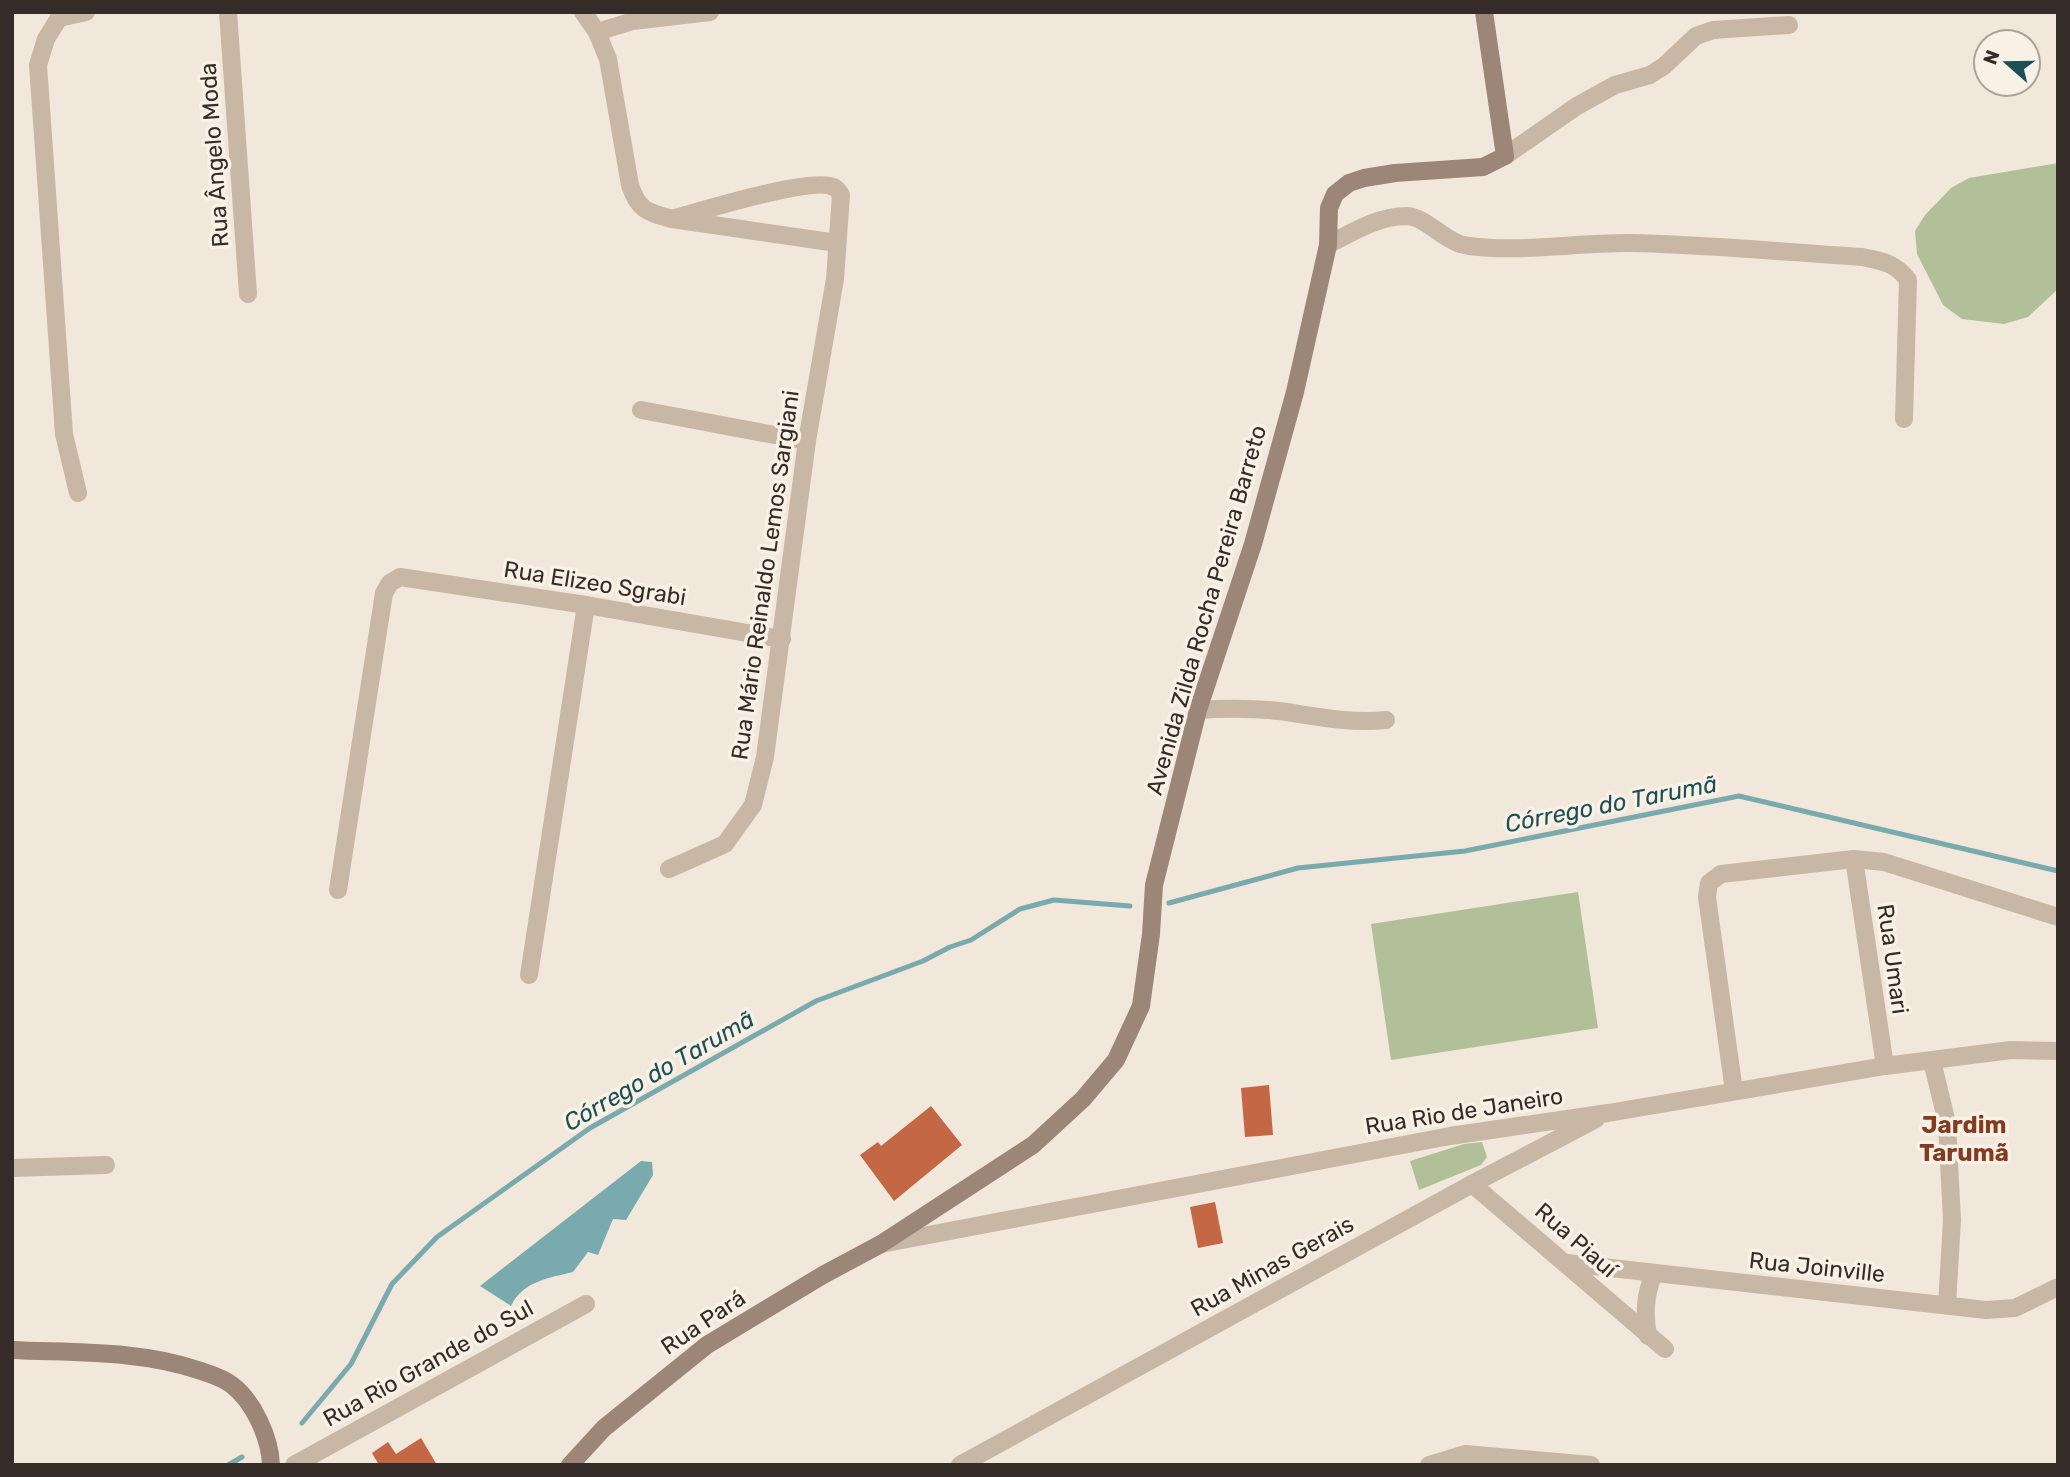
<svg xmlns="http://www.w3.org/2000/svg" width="2070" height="1477" font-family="Rubik,sans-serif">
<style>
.green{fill:#b2c09a}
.water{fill:#79aaae}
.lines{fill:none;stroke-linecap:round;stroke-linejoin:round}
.stream{stroke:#79aaae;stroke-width:5}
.building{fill:#c46744}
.street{stroke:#c9b7a6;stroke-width:18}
.secondary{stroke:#9c8677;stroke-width:18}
.labels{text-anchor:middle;stroke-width:7;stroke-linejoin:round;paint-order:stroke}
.street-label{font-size:23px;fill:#352c27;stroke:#f9f1e6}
.water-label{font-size:24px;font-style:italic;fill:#1d5056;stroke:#f9f1e6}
.neighbourhood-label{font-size:24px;font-weight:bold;fill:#833b21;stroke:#f9f1e6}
</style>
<rect width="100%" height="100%" fill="#f1e7da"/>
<!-- green -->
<g class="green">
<path d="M2058,163v126l-30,28 -24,7 -42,-5 -19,-14 -26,-51 -2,-23 10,-16 26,-27 18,-10z"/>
<path d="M1578,892l20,136 -207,32 -20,-136z"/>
<path d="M1482,1142l5,15 -6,8 -62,25 -9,-29 54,-17z"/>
</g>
<!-- water -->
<path class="water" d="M641,1161l11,1 1,13 -27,45 -13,-1 -15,36 -10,-3 -15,20c-24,6 -50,9 -62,34l-31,-20z"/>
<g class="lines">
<!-- stream -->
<g class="stream">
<path d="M1169,903l129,-35 167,-17 274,-55 319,75"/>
<path d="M302,1423l49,-59 41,-80 45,-47 153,-109 226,-127 107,-40 27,-14 21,-7 49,-31 34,-9 76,6"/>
<path d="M228,1465l14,-8"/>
</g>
</g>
<!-- building -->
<g class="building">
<path d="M1269,1085l4,50 -28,2 -4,-49z"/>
<path d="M931,1106l31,39 -68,56 -34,-46 18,-13 3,4z"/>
<path d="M1215,1202l8,41 -25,5 -8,-41z"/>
<path d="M421,1438l16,27h-58l-7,-12 16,-11 8,12z"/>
</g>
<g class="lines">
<!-- street -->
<g class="street">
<path d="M59,12v6l-13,21 -8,26 26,369 14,59"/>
<path d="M228,12l20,282"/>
<path d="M583,12l14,20 11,27 22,126c8,25 17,27 42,34l165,24"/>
<path d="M59,18l27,-6"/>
<path d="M597,32l36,-11 77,-9"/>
<path d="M1505,156l72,-50 38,-21 35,-10 14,-9 32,-30 17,-6 76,-5"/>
<path d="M1328,245c24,-13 50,-29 79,-29 20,1 39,28 62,30 55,7 109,-4 165,-3 76,2 152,9 228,14 20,4 34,6 46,23l-4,139"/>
<path d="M641,410l166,31"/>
<path d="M1198,710c28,-2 54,-2 81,1 36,5 71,13 107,9"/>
<path d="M1854,859l31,207"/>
<path d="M669,869l56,-25 28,-39 12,-48 42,-316 28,-162 6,-84c-2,-3 -4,-7 -8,-8 -19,-11 -136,25 -161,32"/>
<path d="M338,890l46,-297 6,-10 10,-6 186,28 196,34"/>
<path d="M529,975l57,-370"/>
<path d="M1932,1061l15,62 5,97 -5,85"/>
<path d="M1734,1091l-27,-194 2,-14 12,-9 133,-15 30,3 174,55"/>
<path d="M12,1168l94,-3"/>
<path d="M1472,1184l193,165"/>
<path d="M881,1244l569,-108 158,-23 277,-47 126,-16 47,1"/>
<path d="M1567,1263l419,47 29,-2 43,-21"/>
<path d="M1648,1336c-4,-23 -3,-39 5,-61"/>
<path d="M294,1465l292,-161"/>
<path d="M960,1465l512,-281 124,-65"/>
<path d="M1429,1465l36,-11 126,11"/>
</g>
<!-- secondary -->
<g class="secondary">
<path d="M12,1350c63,3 126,0 186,20 11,4 24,7 34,15 22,17 38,53 39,80"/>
<path d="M570,1465l34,-37 103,-83 116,-70 58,-31 152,-99 50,-46 33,-39 25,-54 10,-72 3,-49 44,-175 55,-166 42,-152 33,-147 1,-37 6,-14 14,-11 15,-5 31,-5 88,-6 22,-11 -21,-144"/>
</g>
</g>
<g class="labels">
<!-- street labels -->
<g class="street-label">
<text transform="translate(214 155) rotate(-94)" y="8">Rua Ângelo Moda</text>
<text transform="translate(765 575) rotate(-82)" y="8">Rua Mário Reinaldo Lemos Sargiani</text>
<text transform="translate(595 583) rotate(9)" y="8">Rua Elizeo Sgrabi</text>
<text transform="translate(1206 610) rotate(-74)" y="8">Avenida Zilda Rocha Pereira Barreto</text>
<text transform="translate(1893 959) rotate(82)" y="8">Rua Umari</text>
<text transform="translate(1464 1111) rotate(-9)" y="8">Rua Rio de Janeiro</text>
<text transform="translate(1576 1240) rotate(41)" y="8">Rua Piauí</text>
<text transform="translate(1272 1266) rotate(-29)" y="8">Rua Minas Gerais</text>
<text transform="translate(1817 1267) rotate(6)" y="8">Rua Joinville</text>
<text transform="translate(703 1322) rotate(-34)" y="8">Rua Pará</text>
<text transform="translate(428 1363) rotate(-29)" y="8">Rua Rio Grande do Sul</text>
</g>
<!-- water labels -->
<g class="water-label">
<text transform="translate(1611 804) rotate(-11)" y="8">Córrego do Tarumã</text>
<text transform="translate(659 1071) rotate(-30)" y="8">Córrego do Tarumã</text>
</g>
<!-- neighbourhood labels -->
<g class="neighbourhood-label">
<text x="1964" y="1133">Jardim<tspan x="1964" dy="28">Tarumã</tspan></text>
</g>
</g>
<!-- border -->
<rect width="2070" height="1477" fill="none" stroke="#352c27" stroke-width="28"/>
<!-- north arrow -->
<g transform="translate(2007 63) rotate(290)"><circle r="33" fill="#f9f1e6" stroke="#aba29a" stroke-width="2"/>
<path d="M0-5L12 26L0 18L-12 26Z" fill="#1d5056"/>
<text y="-10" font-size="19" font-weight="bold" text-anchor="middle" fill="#352c27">N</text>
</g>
</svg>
